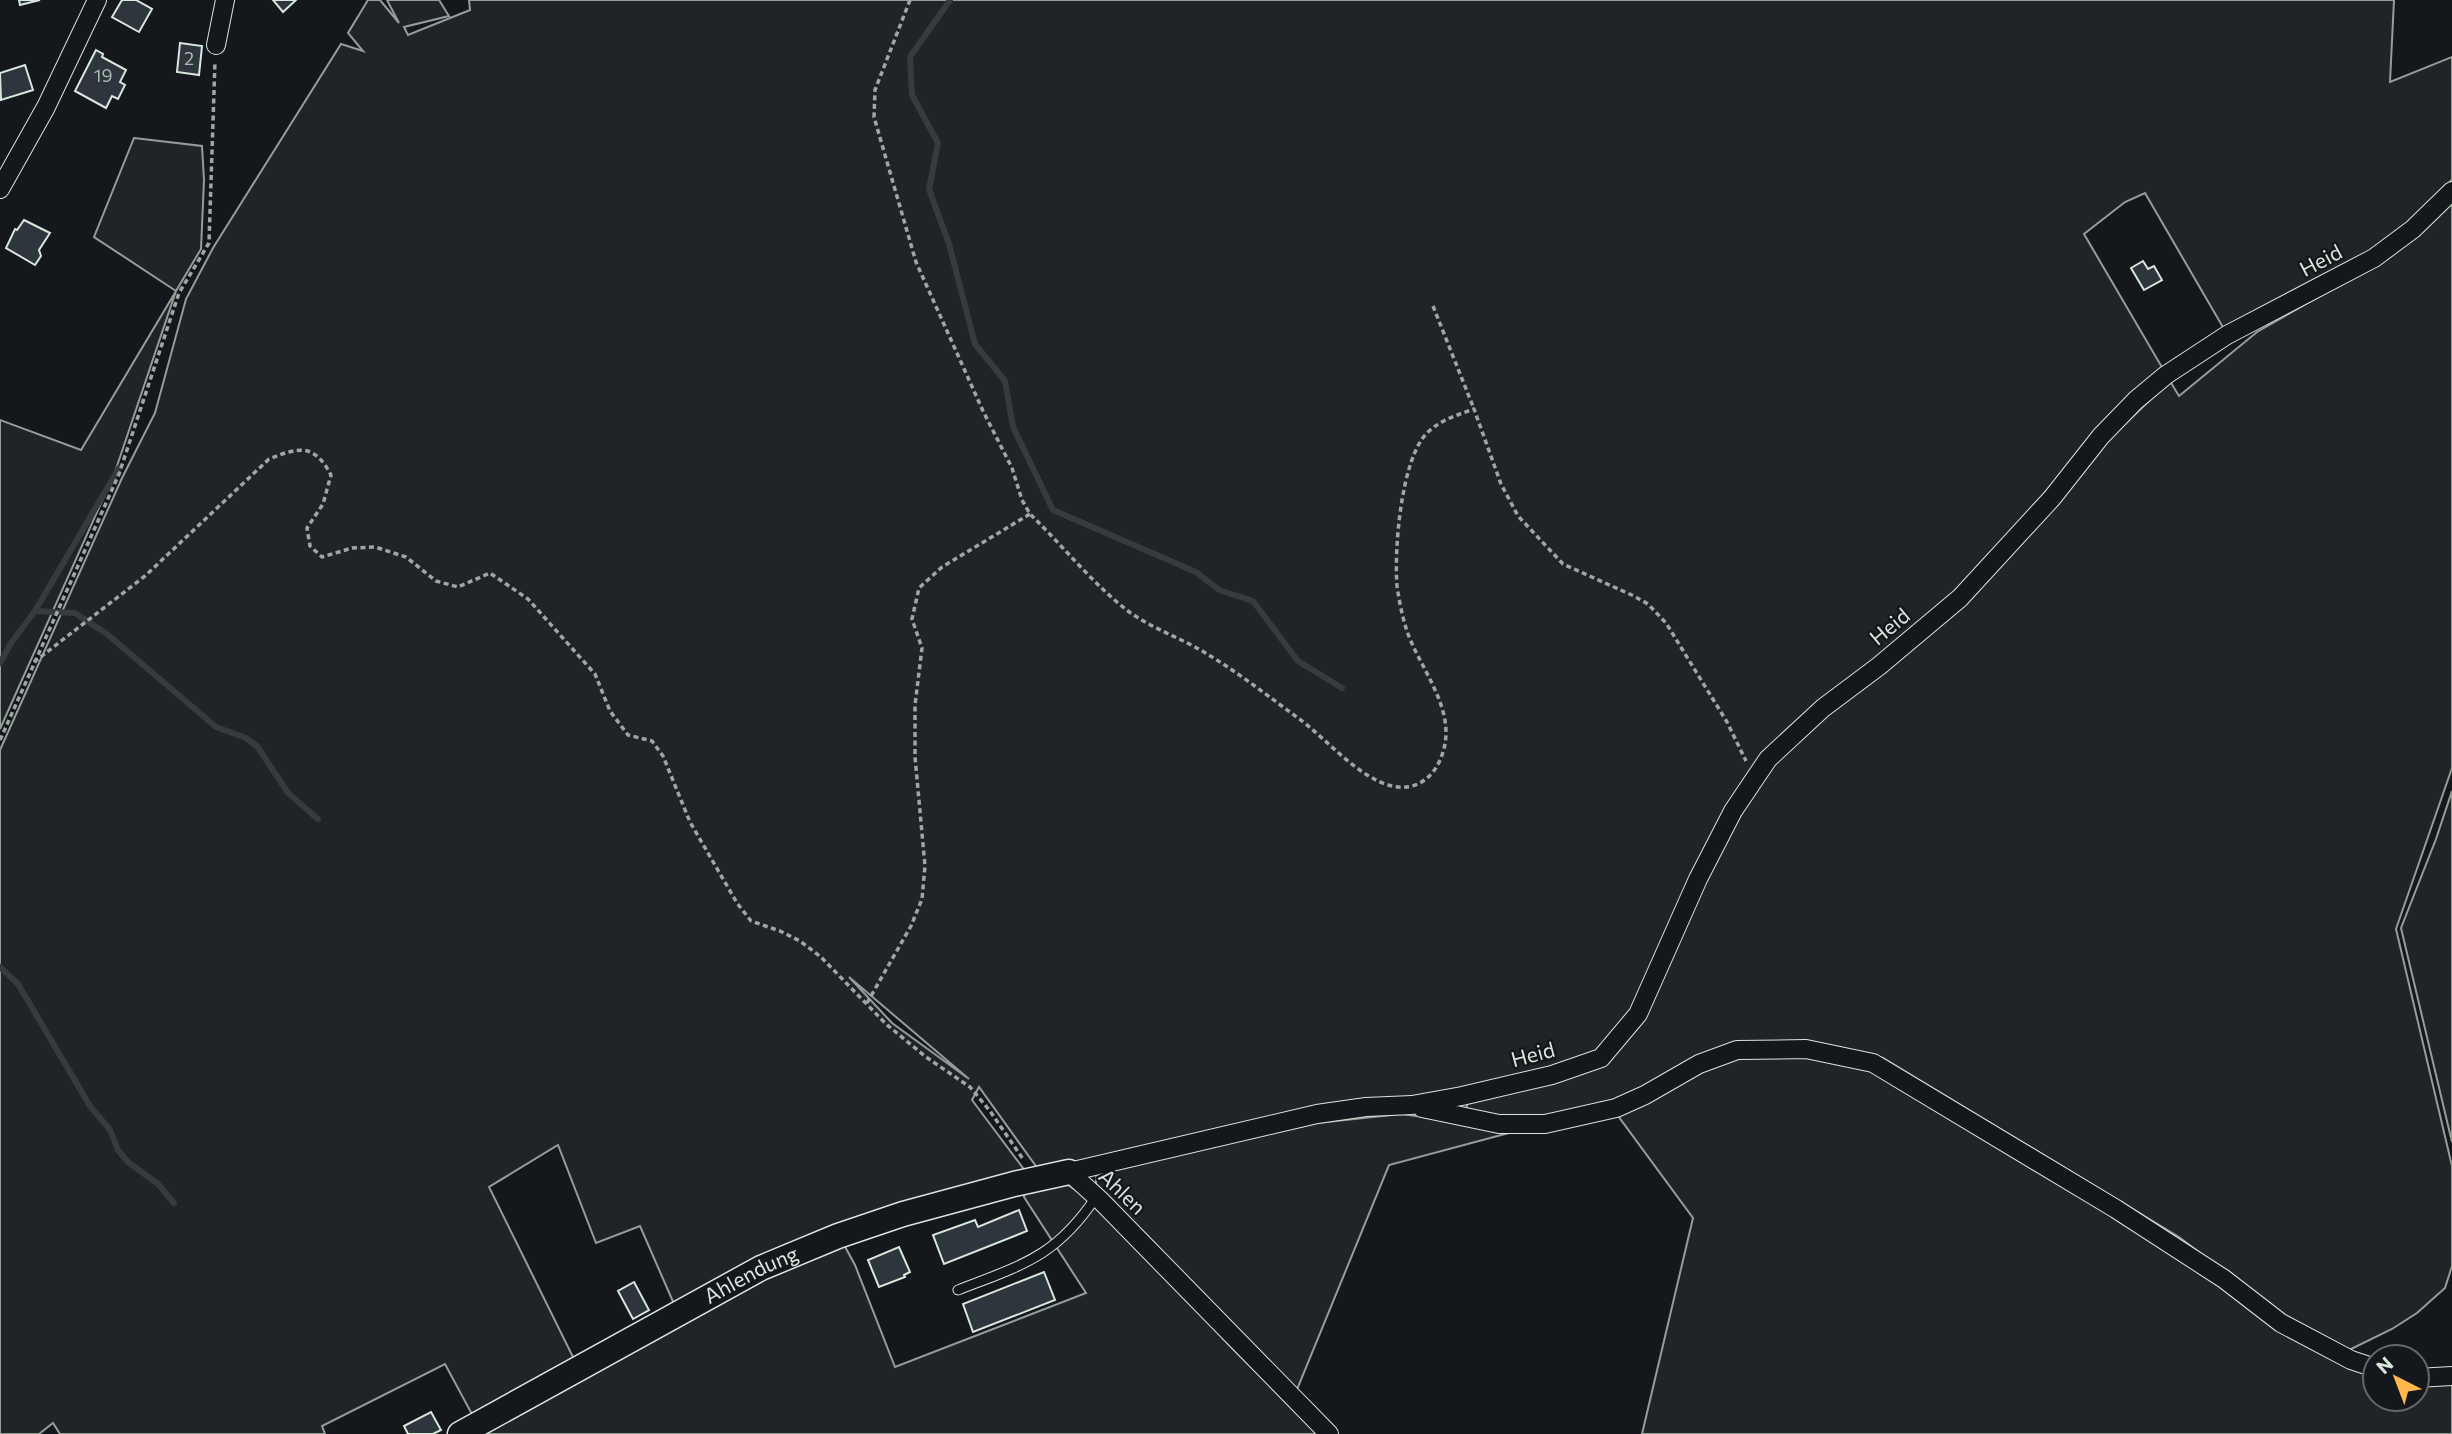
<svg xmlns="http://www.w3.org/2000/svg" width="2452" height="1434" font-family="Commissioner,sans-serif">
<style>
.green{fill:#202428;stroke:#939e99;stroke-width:2;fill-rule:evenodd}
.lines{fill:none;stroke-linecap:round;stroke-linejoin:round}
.stream{stroke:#363b3e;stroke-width:6}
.building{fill:#2c363c;stroke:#d8e6dc;stroke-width:2}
.lane-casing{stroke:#d8e6dc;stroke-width:11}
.street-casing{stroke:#d8e6dc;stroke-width:20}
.secondary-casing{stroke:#d8e6dc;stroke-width:27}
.path{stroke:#9da8a2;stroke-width:3.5;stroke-dasharray:5 3.5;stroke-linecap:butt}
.lane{stroke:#14181c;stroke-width:9}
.street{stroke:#14181c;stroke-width:18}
.secondary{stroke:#14181c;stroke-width:24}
.labels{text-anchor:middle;stroke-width:5;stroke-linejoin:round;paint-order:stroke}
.number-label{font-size:18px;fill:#adbab4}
.street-label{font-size:21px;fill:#d8e6dc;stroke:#14181c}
</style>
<rect width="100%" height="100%" fill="#14181c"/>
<!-- green -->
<g class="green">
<path d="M368,0h12l19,23 -12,-23h52l10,16 -45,11 4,8 62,-25 -1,-10h1925l-4,82 62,-25v122c-54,73 -150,109 -228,150l-79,-136 -20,9 -41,32 79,135 -114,119 -81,92 -60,55 -143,119 -130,257 -37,42 -124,36 -286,51 -150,29 -59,-82 -7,13 54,72 -352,132 -34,-78 -44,17 -38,-98 -69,42 86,174 -101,57 -29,-54 -123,62 3,8h-265l-7,-11 -14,11h-39v-684l122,-272 33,-65 31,-114 27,-51 128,-204 22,7 -15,-18zM849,977l120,102 -77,-56z"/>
<path d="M134,138l68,8 2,34 -3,69 -25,42 -61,181 -115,257v-309l81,30 95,-159 -82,-54z"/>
<path d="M2452,202v566l-56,161 56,237v100l-7,22 -28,25 -25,16 -47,23 -70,-42 -96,-73 -296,-179 -76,-17 -71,4 -118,56 -46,13 -51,6 -55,-11 2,-8 138,-40 148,-274 19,-22 54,-52 54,-40 225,-231 64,-61 9,15 78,-64 75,-43z"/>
<path d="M2452,791v351l-51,-214 35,-89z"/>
<path d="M1805,1052l69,14 501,307v26h42v-15h35v50h-810l51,-216 -77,-105 121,-59z"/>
<path d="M1401,1114l119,16 -131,35 -93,227 -200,-208v-7l7,-5 214,-49z"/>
<path d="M1049,1181l19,4 28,19 140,148 83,82h-846l289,-156 81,-35 12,22 40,102 191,-74 -62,-96 1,-9z"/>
</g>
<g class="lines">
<!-- stream -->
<g class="stream">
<path d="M950,0l-40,57 2,38 26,48 -9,46 20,55 26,100 30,37 8,46 40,83 143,62 23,18 34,11 45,60 44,27"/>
<path d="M35,611l40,2 32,21 109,93 30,11 11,8 31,47 30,26"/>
<path d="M0,663l11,-20 24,-32 84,-143"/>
<path d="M0,967l18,17 72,122 20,24 8,20 10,12 30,22 16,19"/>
</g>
</g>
<!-- building -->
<g class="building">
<path d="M19,0h21l-20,5z"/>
<path d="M122,0h14l16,9 -13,23 -27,-15z"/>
<path d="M273,0h23l-13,12z"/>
<path d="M180,43l22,3 -3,29 -22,-3z"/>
<path d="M96,50l7,4 -1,3 24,13 -6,12 5,3 -7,14 -6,-3 -6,12 -31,-17z"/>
<path d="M25,65l8,25 -32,10 -1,-27z"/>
<path d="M24,220l26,13 -11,17 2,6 -6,9 -29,-17 9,-19 2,1z"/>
<path d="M2143,261l5,8 6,-3 8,14 -18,10 -13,-22z"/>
<path d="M1019,1210l8,21 -83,33 -11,-29 42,-15 3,7z"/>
<path d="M899,1247l11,25 -6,3 1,2 -26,10 -11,-27z"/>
<path d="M1044,1272l11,28 -82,32 -10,-28z"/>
<path d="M634,1282l15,28 -16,9 -15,-28z"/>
<path d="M431,1412l10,18 -8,4h-25l-4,-8z"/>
</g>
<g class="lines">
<defs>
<path id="lane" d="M958,1290c64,-25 98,-33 138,-93"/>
<g id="street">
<path d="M216,45l9,-45"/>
<path d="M0,189l46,-82 51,-107"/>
<path d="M1422,1108l77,16h46l71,-16 29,-13 54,-31 38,-14 69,-1 67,14 243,146 108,70 57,44 70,37 24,8"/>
<path d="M1069,1172l248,-58 49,-7 46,-2 50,-9 90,-21 49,-17 37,-44 60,-135 35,-68 35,-52 55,-51 56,-42 81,-68 92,-100 49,-62 35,-36 30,-25 61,-40 147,-77 39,-29 39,-38"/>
<path d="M1069,1172l32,29 228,233"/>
<path d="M2417,1378l35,-2"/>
</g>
<g id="secondary">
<path id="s1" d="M460,1434l301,-166 77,-32 65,-22 111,-30 55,-12"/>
</g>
</defs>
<!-- lane casing -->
<use href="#lane" class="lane-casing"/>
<!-- street casing -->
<use href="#street" class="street-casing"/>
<!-- secondary casing -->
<use href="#secondary" class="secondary-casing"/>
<!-- path -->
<g class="path">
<path d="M910,0l-35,90 -1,27 42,145 67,149 29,57 10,32 8,14c32,31 64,71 98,97 24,18 54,27 79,43 32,19 61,42 91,64 29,21 60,60 94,68 25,6 44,-10 51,-34 14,-44 -25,-85 -37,-124 -4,-13 -7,-28 -9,-42 -3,-36 4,-127 30,-153 13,-13 30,-18 47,-24l27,75 17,32 45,48 71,32 14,8 18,19 61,99 19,39"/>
<path d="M1433,306l41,103"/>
<path d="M34,662l111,-86 124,-117c30,-12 45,-16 62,16l-8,29 -16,24 3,18 12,11 30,-9 23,-1 31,10 30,24 22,6 32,-14 38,26 67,75 15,37 18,24 24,6 11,15 27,66 47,81 14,18 29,10 20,10 21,16 65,67 40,33 44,30 20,24 33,48"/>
<path d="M0,740l119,-266 60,-181 30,-50 6,-182"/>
<path d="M867,1003l44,-77 11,-27 3,-33 -10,-109v-52l7,-57 -10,-29 7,-31 23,-21 88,-53"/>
</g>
<!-- lane -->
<use href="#lane" class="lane"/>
<!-- street -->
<use href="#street" class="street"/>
<!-- secondary -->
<use href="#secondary" class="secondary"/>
</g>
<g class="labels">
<!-- number labels -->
<g class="number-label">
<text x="189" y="65">2</text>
<text x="103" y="82">19</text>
</g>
<!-- street labels -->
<g class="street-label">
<text transform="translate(2321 261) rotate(-28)" y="7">Heid</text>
<text transform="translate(1890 627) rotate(-40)" y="7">Heid</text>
<text transform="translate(1533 1055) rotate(-15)" y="7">Heid</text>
<text transform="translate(1122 1192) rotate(44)" y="7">Ahlen</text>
<text dy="7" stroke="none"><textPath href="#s1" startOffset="332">Ahlendung</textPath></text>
</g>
</g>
<!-- north arrow -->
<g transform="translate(2396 1378) rotate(318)"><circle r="33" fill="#14181c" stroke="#626a69" stroke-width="2"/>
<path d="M0-5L12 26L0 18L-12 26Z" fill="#ffb74d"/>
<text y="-10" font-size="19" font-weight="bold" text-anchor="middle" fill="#d8e6dc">N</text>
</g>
</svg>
